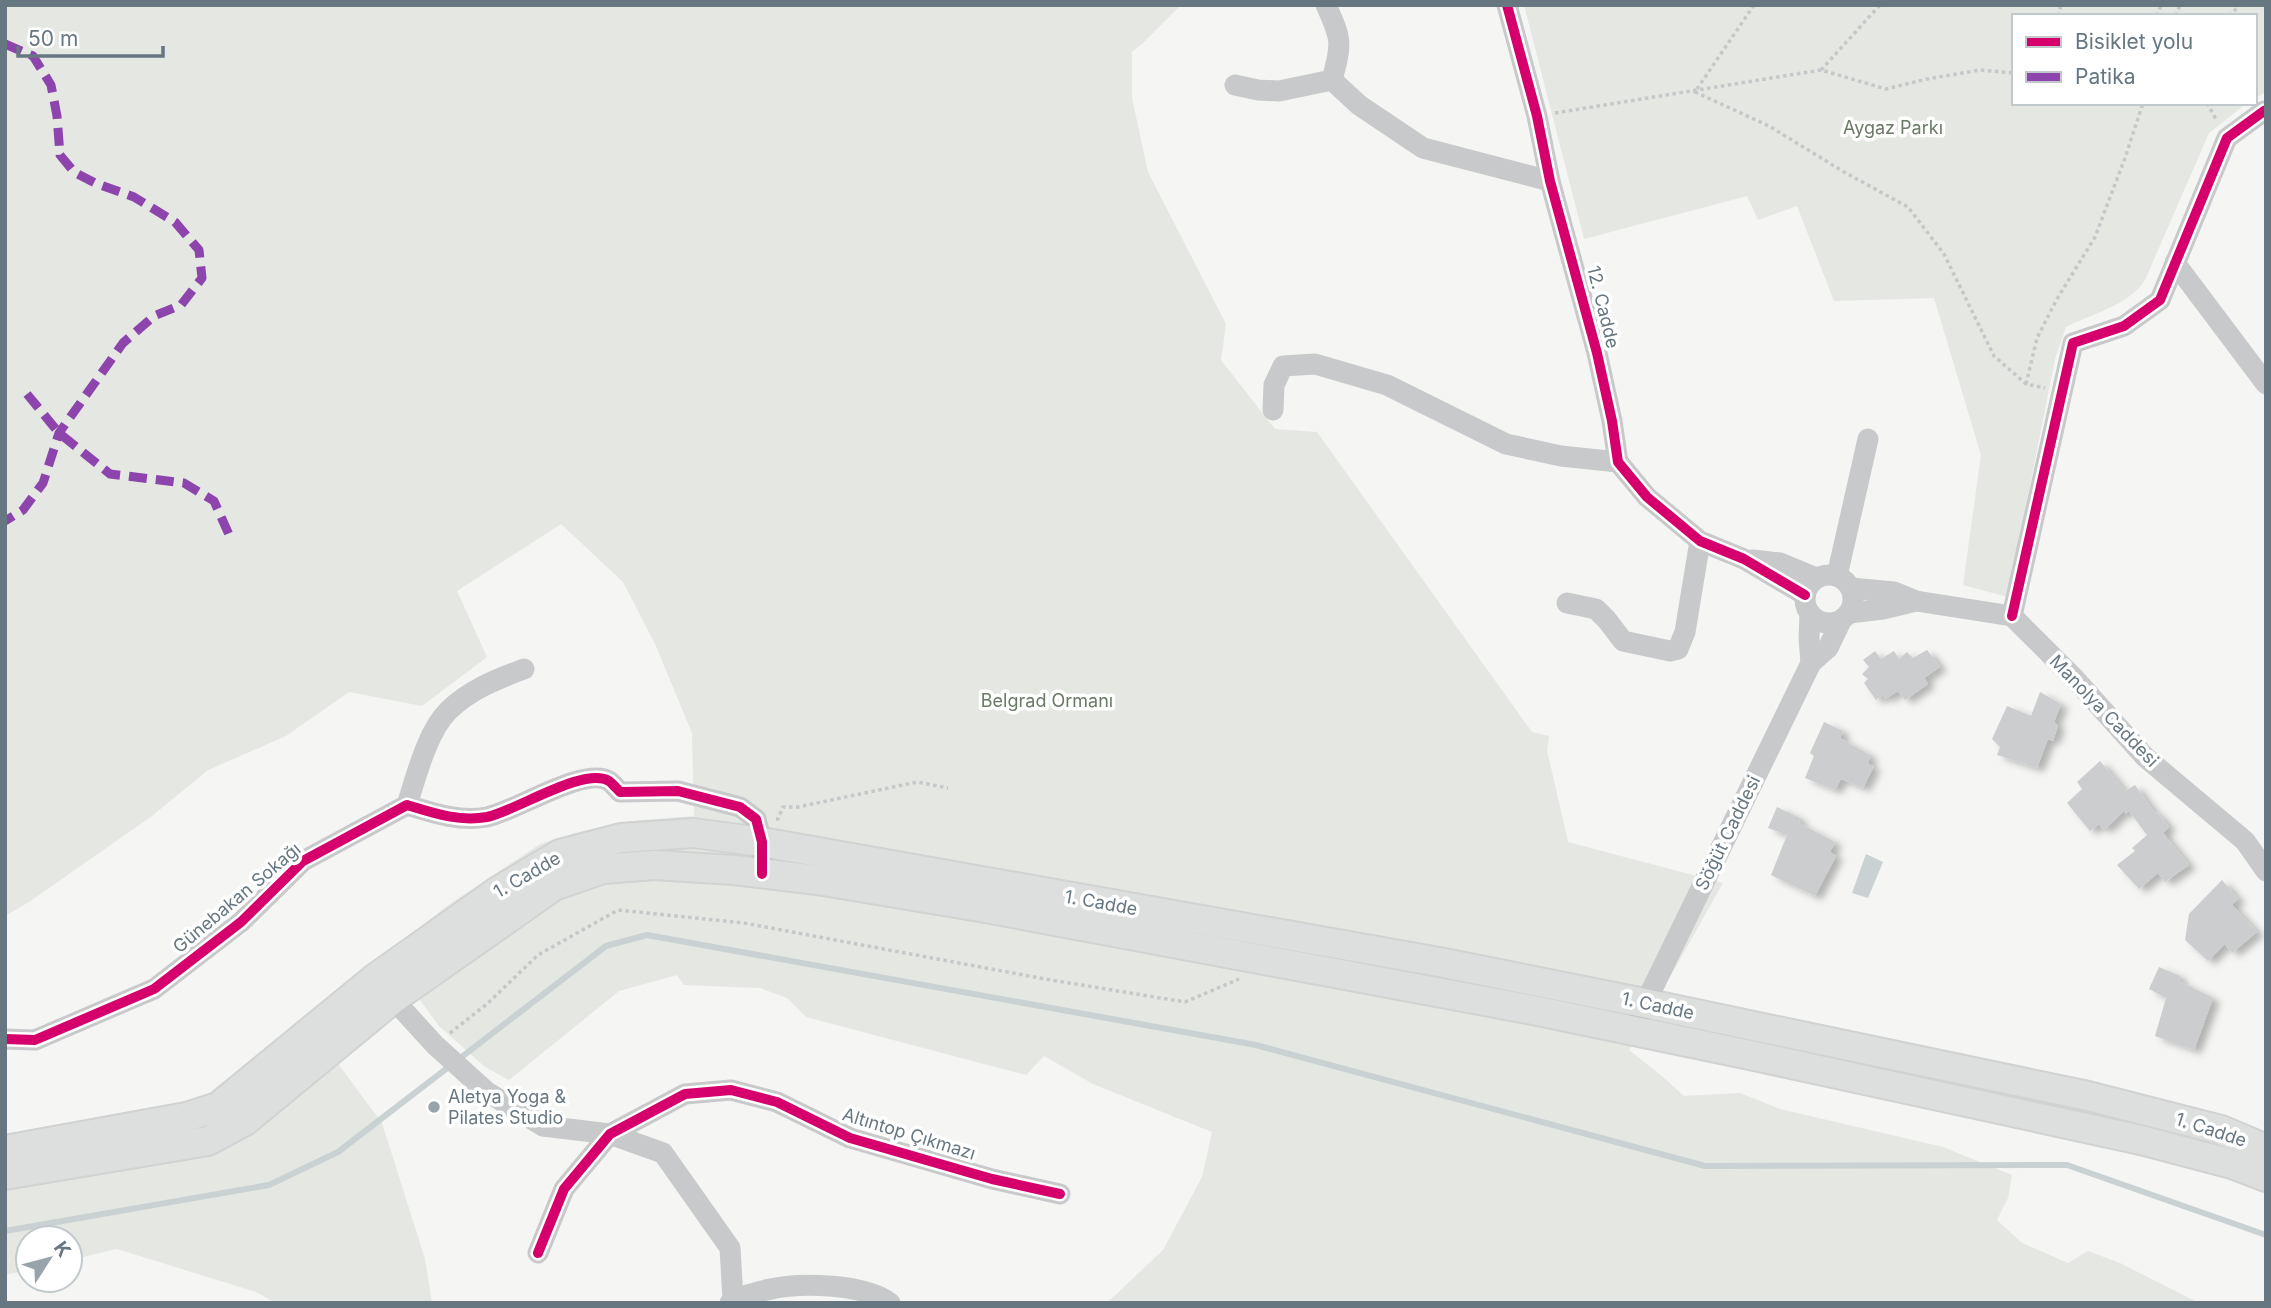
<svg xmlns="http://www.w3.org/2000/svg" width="2271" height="1308" font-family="Inter,sans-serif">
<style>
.green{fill:#e4e7e2}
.water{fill:#c9d1d3}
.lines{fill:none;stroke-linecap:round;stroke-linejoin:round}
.stream{stroke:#c9d1d3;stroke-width:6}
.building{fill:#cbcdce;filter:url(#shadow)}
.major-casing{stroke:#d1d2d2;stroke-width:32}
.path{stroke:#c5c7c8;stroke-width:3.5;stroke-dasharray:3.5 3.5;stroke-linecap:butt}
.minor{stroke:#c8c9ca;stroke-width:21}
.major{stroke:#dddede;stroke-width:28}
.quiet{stroke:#8e44ad;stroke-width:9;stroke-dasharray:18 9;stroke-linecap:butt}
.cycleway-casing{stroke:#fff;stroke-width:15}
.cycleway{stroke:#d6006c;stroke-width:10}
.poi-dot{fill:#99a3aa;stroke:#fff;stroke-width:2.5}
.labels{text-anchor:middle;stroke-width:7;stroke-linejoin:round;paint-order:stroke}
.park-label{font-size:18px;fill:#6a7a66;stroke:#fff}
.street-label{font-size:18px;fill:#677782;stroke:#fff}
.poi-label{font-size:18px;fill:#677782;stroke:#fff;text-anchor:start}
</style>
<defs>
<filter id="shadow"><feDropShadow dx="7" dy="4" stdDeviation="3.5" flood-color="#0004"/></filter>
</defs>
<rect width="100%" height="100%" fill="#f5f5f4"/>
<!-- green -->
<g class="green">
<path d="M5,5h1176l-38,38 -11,9v46l16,74 78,152 -5,36 54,69 42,3 215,300 17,4 -2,14 21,92 155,41 -94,167 34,27 21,19 56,-3 40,16 163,38 69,28 -4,23 -11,22 25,23 46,20 20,-12 32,12 79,40h-1092l56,-53 39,-73 10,-45 -119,-48 -49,-28 -18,19 -220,-58 -19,-19 -27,-10 -76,-3 -7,-10 -58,16 -110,89 -24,-13 -46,-41 -52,-71 57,-47 96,-64 35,-11 56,-12 63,-5 -2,-83 -36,-87 -33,-64 -62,-58 -104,67 30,66 -65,49 -73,-14 -63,44 -78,34 -56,46 -123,86 -24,14z"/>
<path d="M1524,5h742v87l-11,6v-82h-241v87h233l-38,30 -64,147c-17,26 -52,33 -79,47l-11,32 -47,238 -45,-12 18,-130 -47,-157 -100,3 -37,-95 -39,14 -11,-24 -163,43z"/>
<path d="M304,1018l78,105 43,136 7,44h-156l-20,-11 -139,-43 -47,11v-22h-42v32l-23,5v-140l100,-13 50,-10 49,-15z"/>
</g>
<!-- water -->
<path class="water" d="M1866,854l17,8 -15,36 -16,-5z"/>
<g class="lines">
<!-- stream -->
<path class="stream" d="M5,1231l264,-46 69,-33 268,-206 41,-11 609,110 449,121 362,-1 199,70"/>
</g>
<!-- building -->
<g class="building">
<path d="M1927,650l13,17 -16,11 4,6 -23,16 -7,-9 -13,8 -2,-4 -7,5 -12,-17 4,-4 -6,-5 7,-7 -6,-7 12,-9 6,8 13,-8 5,8 8,-7 6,6z"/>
<path d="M2040,692l21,12 -7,18 4,4 -5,15 -5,-2 -11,29 -40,-13 3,-8 -8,-8 15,-33 24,10z"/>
<path d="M1824,722l19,9 -3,7 30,17 -2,9 6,2 -11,22 -22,-9 -6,11 -30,-12 9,-22 -4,-3z"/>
<path d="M2100,761l25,30 10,-6 20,28 2,-1 12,15 -6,6 26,32 -24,17 -7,-9 -19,16 -22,-24 18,-14 -3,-3 15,-13 -18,-24 -3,3 -2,-3 -20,19 -5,-6 -9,7 -23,-28 15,-14 -5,-7z"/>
<path d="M1777,807l23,11 -1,5 36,19 -5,10 6,4 -21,40 -44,-21 16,-40 -19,-7z"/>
<path d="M2222,880l16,19 -6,6 25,27 -25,21 -7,-9 -17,17 -23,-21 4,-26z"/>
<path d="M2159,967l21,9 -1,5 34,17 -19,52 -39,-14 11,-38 -17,-9z"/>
</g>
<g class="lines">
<defs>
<g id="major">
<path d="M5,1150l181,-33 32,-10 156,-128 124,-88 62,-37 61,-16 72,-5 69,9 677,120 205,41 444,93 133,34 45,19"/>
<path d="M5,1175l203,-34 37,-20 148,-122 161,-113 49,-17 52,-4 79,5 83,10 163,27 553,103 217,45 391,85 91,24 34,13"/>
</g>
</defs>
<!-- major casing -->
<use href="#major" class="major-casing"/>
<!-- path -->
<g class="path">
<path d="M1754,5l-59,87 74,34 75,46 64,35 36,47 50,102 32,28 19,4"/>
<path d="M2058,16l3,-11"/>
<path d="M2157,16l4,-11"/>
<path d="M2176,16l4,-11"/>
<path d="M2229,16l11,-11"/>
<path d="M1821,70l59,-65"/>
<path d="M2207,103l10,18"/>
<path d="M1555,113l266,-43 65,19 41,-10 53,-9 34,3"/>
<path d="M2026,384l11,-46 20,-39 38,-62 30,-79 18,-55"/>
<path d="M776,819h2l5,-12h15l119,-25 31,6"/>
<path d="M450,1033l37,-29 51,-49 80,-45 126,13 301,56 140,23 54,-23"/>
</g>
<!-- minor -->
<g class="minor">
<path d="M1326,5c16,35 16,38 6,75l27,25 64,43 127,33"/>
<path d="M1507,5l30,111 13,65 47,172 15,68 6,41 29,35 53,44 44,18 61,36"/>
<path d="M1235,85l23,5 21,1 53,-11"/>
<path d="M2175,263l91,121"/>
<path d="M1273,410l1,-25 9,-19 32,-2 72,21 119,59 55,12 57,6"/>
<path d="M1753,560l27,3 36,15"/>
<circle cx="1829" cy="599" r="24"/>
<path d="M1837,576l31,-137"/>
<path d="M1851,588l43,4 22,9 96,15 63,63 70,78 100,84 21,30"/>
<path d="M1567,603l29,6 11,11 16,21 47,10 8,-2 7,-17 15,-91"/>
<path d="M1849,613l34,-4 33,-8"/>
<path d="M1810,614l-1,24 2,25"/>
<path d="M2012,616l61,-273 51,-17 36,-26 67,-162 37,-27 2,2"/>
<path d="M407,805c9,-28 20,-73 41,-94 21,-21 49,-32 76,-42"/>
<path d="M383,988l52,57 52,47 56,34 67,8 53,19 67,95 3,51 -3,4"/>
<path d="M1639,1016l172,-353 17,-15 13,-27"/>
<path d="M5,1039l30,1 119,-51 87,-67 62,-61 104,-56c26,8 52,17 80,12 29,-6 97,-51 122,-36 4,3 8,8 11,11l58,-1 62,16 16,12 6,23v32"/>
<path d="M538,1253l26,-64 46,-55 75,-40 46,-4 46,12 73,36 142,41 68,15"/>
<path d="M733,1299c13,-3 25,-8 38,-10 30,-7 94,-5 119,14"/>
</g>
<!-- major -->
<use href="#major" class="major"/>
<!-- quiet -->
<g class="quiet">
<path d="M5,44l28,12 18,29 6,31 3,39 14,17 21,11 39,14 41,25 24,28 3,28 -21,27 -27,11 -31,27 -64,90 -16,50 -20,27 -18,11"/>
<path d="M27,394l32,39 51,41 74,9 30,18 17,38"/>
</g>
<defs>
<g id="cycleway">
<path d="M1507,5l30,111 13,65 47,172 15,68 6,41 29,35 53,44 44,18 61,36"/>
<path d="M2012,616l61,-273 51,-17 36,-26 67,-162 37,-27 2,2"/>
<path d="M5,1039l30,1 119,-51 87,-67 62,-61 104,-56c26,8 52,17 80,12 29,-6 97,-51 122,-36 4,3 8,8 11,11l58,-1 62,16 16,12 6,23v32"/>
<path d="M538,1253l26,-64 46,-55 75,-40 46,-4 46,12 73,36 142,41 68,15"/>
</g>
</defs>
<!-- cycleway casing -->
<use href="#cycleway" class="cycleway-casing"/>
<!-- cycleway -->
<use href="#cycleway" class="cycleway"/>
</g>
<!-- markers -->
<circle class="poi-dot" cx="434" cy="1107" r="7"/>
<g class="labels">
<!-- park labels -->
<g class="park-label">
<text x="1893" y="134">Aygaz Parkı</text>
<text x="1047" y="707">Belgrad Ormanı</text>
</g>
<!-- street labels -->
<g class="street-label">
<text transform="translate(1603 307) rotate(76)" y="6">12. Cadde</text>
<text transform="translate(2104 711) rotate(46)" y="6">Manolya Caddesi</text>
<text transform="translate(1728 833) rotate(-64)" y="6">Söğüt Caddesi</text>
<text transform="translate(527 875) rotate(-30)" y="6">1. Cadde</text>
<text transform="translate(237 898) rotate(-40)" y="6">Günebakan Sokağı</text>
<text transform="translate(1101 903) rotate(10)" y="6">1. Cadde</text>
<text transform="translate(1658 1006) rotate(12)" y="6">1. Cadde</text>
<text transform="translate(2211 1130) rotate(18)" y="6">1. Cadde</text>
<text transform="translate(909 1134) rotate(17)" y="6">Altıntop Çıkmazı</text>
</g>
<!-- poi labels -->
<g class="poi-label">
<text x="448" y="1103">Aletya Yoga &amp;<tspan x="448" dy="21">Pilates Studio</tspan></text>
</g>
</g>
<!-- border -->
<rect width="2271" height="1308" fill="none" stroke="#677782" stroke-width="14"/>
<!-- legend -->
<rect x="2012" y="14" width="245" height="91" fill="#ffffff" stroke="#c2c9cd" stroke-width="2"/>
<rect x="2026" y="37" width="35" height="10" fill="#d6006c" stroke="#c2c9cd" stroke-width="2"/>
<text x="2075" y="49" font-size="21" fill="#677782">Bisiklet yolu</text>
<rect x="2026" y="72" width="35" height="10" fill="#8e44ad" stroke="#c2c9cd" stroke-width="2"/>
<text x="2075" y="84" font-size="21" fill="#677782">Patika</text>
<!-- north arrow -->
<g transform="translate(49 1259) rotate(54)"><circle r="33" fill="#ffffff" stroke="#c2c9cd" stroke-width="2"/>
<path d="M0-5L12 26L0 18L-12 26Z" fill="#99a3aa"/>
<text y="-10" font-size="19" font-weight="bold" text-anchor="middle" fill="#677782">K</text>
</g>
<!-- scale -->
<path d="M18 46v10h145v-10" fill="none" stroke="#677782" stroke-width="3.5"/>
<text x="28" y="46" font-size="21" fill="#677782" stroke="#ffffff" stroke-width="5" paint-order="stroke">50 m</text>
</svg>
